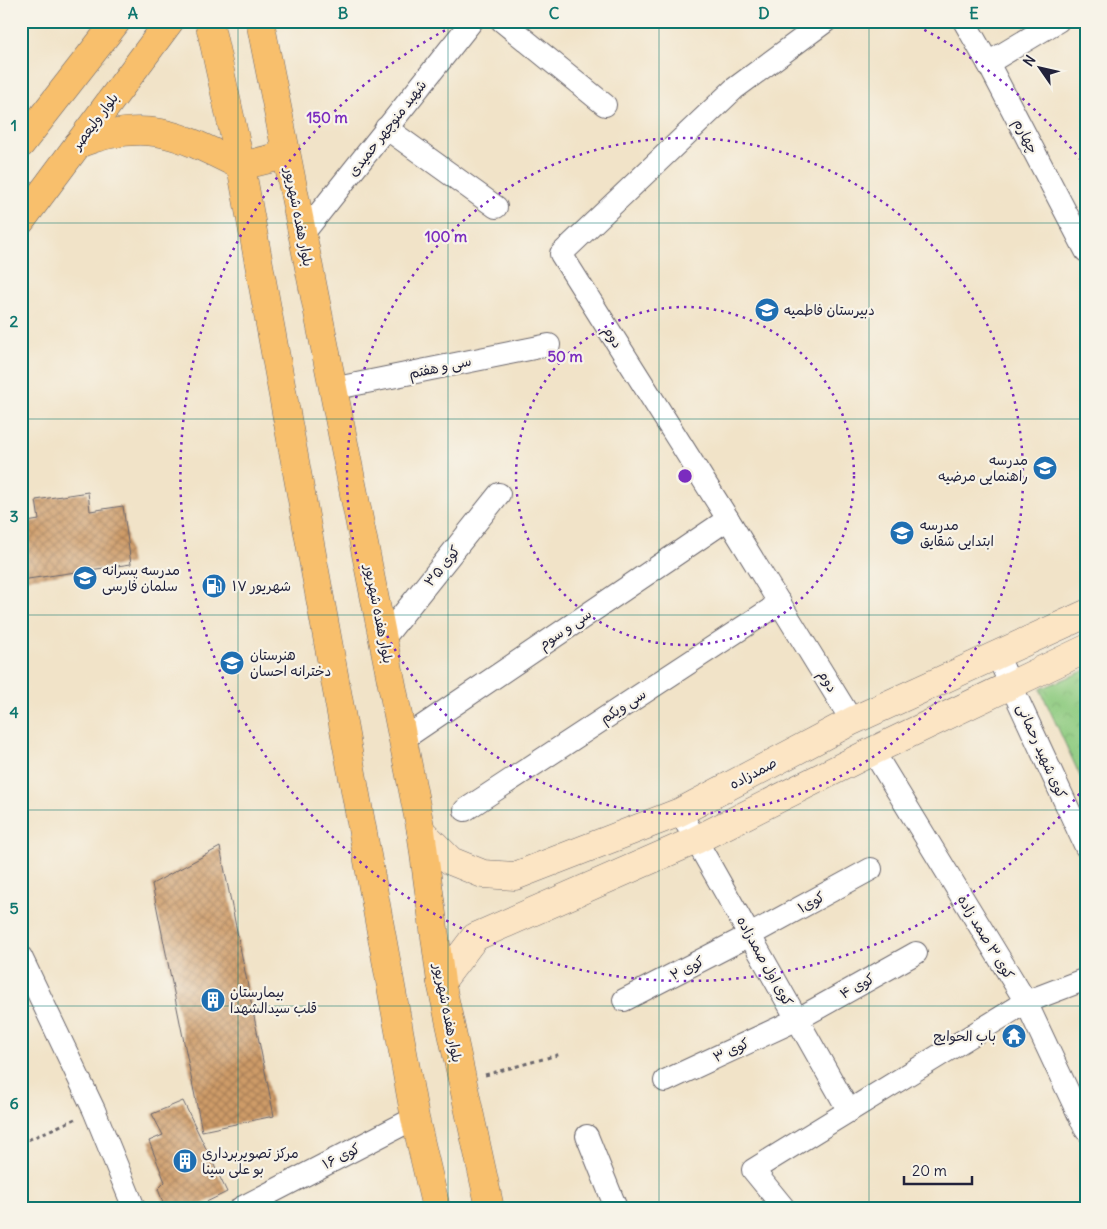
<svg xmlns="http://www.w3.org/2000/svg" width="1107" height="1229" font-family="Delius,'Playpen Sans Arabic',sans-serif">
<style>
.park{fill:url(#park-crowns);stroke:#58765e}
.building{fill:url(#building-cross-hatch)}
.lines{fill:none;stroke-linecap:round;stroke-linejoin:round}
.minor-casing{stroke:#6a666c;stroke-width:24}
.secondary-casing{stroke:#6a666c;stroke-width:29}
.primary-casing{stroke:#6a666c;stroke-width:29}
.path{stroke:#6a666c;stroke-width:3;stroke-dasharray:4 4;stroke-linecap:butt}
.minor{stroke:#fff;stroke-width:22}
.secondary{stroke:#fce5c4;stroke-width:28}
.primary{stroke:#f8bf6c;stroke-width:28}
.grid{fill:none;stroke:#0f766e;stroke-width:1;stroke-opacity:0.55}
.ring{fill:none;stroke:#7b2cbf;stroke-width:2.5;stroke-dasharray:2.5 5}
.labels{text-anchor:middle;stroke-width:4.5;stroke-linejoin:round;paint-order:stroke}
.street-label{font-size:14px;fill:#22223b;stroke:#f7f3e8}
.poi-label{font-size:14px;fill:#22223b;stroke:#f7f3e8;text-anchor:start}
.centre{fill:#7b2cbf;stroke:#f7f3e8;stroke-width:2.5}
.ring-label{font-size:15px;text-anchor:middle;font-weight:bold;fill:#7b2cbf;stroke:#f7f3e8;stroke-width:4.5;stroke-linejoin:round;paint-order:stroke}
.neatline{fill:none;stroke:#0f766e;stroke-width:2}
.grid-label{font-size:16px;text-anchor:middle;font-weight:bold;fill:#0f766e}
</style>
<defs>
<pattern id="park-crowns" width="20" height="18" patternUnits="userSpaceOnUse" patternTransform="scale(1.25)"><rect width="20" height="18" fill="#8ecb80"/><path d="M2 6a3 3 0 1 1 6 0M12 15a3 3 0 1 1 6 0" fill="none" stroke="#7aae70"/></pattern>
<pattern id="building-cross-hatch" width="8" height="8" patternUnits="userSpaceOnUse" patternTransform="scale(1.25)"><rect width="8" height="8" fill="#ce9b68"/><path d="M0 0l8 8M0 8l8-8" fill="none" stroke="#a77e57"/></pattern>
</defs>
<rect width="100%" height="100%" fill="#f7f3e8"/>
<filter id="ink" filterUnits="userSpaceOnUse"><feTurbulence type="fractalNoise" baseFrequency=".02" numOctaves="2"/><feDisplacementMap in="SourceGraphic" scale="10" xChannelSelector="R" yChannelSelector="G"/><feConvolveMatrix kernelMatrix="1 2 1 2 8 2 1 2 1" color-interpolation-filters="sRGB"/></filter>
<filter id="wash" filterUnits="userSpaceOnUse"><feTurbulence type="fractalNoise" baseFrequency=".0096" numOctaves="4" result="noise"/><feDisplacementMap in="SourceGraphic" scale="20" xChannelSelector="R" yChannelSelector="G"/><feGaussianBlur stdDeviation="1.12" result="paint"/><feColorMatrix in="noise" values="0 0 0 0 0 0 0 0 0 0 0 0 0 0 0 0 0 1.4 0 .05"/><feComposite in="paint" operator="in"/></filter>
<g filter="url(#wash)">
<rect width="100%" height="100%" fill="#f1e3c8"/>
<!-- park -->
<path class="park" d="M1086,670v119l-46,-100z"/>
<g id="blocks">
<!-- building -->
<g class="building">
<path d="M88,492l2,19 33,-5 8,58 -110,16v-57l18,-3 -3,-20z"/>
<path d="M220,847l54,269 -72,15 -50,-247z"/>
<path d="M183,1101l44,91 -33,16h-29l-7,-19 7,-7 -16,-41 14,-6 -11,-21z"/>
</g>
</g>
</g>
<g filter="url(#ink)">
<use href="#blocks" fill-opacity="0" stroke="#6a666c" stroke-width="1"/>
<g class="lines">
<defs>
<g id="minor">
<path d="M502,21l103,84"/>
<path d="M826,21l-92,68 -173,165 167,265 124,202"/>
<path d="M964,21l24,42 98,188"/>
<path d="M988,63l70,-42"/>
<path d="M386,128l110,79"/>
<path d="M302,235l170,-214"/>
<path d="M332,389l217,-44"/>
<path d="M384,638l115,-144"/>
<path d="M997,655l89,192"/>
<path d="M402,740l326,-221"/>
<path d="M873,751l153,251 60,128"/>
<path d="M465,810l315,-207"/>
<path d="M680,812l169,299"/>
<path d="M21,957l73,153 40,98"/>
<path d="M624,1000l126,-65 121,-66"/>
<path d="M665,1081l133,-62 118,-66"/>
<path d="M587,1136l29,72"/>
<path d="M241,1208l174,-90"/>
<path d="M784,1208l-31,-38 273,-168 60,-23"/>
</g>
<g id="secondary">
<path d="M421,831l30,30 32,13 32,2 165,-64 172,-91 234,-107"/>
<path d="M441,982l34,-45 221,-97 177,-89 213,-102"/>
</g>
<g id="primary">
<path d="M209,21l32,145 174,952 21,90"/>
<path d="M260,21l161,810 20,151 49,226"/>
<path d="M21,144l96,-123"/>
<path d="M78,144c69,-27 101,-9 163,22l45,-11"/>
<path d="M21,221l149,-200"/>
</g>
</defs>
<!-- minor casing -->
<use href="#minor" class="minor-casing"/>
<!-- secondary casing -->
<use href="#secondary" class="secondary-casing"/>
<!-- primary casing -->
<use href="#primary" class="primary-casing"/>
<!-- path -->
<g class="path">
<path d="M485,1075l76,-21"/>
<path d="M21,1143l54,-24"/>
</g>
<!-- minor -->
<use href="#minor" class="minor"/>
<!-- secondary -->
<use href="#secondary" class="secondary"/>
<!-- primary -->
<use href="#primary" class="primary"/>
</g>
</g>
<!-- grid -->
<path class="grid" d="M238,21v1187M448,21v1187M659,21v1187M869,21v1187M21,223h1065M21,419h1065M21,615h1065M21,810h1065M21,1006h1065"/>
<!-- distance rings -->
<g class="ring">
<circle cx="685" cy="476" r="169"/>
<circle cx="685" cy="476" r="338"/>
<path d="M1084 788A506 506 0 1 1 459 23M911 23A506 506 0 0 1 1084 164"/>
</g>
<!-- icons -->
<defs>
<symbol id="school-disc" viewBox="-11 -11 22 22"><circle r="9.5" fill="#1f6fb2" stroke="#f7f3e8"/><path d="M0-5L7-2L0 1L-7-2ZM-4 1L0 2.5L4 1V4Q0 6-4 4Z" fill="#fff"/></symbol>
<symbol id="fuel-disc" viewBox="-11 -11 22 22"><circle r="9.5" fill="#1f6fb2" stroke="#f7f3e8"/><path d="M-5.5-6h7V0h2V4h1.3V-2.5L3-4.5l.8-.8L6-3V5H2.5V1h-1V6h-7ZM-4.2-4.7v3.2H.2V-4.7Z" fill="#fff"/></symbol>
<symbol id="building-disc" viewBox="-11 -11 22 22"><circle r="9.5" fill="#1f6fb2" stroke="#f7f3e8"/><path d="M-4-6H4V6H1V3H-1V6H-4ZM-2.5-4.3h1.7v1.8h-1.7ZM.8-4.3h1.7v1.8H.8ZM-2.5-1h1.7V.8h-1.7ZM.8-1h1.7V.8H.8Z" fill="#fff"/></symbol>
<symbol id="temple-disc" viewBox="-11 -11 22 22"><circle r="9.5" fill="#1f6fb2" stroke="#f7f3e8"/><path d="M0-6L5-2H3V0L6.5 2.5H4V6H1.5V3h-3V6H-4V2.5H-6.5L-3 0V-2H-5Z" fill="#fff"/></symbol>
</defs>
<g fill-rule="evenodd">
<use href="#school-disc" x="753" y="296" width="28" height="28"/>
<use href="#school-disc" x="1031" y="454" width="28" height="28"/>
<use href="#school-disc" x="888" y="519" width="28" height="28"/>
<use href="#school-disc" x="71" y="564" width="28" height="28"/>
<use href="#fuel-disc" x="200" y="572" width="28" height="28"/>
<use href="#school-disc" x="218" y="649" width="28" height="28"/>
<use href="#building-disc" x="199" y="986" width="28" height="28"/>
<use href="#temple-disc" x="1000" y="1022" width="28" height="28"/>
<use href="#building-disc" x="171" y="1147" width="28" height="28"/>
</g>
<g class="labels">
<!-- street labels -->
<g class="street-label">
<text transform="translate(95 121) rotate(-53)" y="5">بلوار ولیعصر</text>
<text transform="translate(387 128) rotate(-52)" y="5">شهبد منوچهر حمیدی</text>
<text transform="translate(1026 136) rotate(63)" y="5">چهارم</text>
<text transform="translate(299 217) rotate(79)" y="5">بلوار هفده شهریور</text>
<text transform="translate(613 337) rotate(58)" y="5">دوم</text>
<text transform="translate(440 367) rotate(-12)" y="5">سی و هفتم</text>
<text transform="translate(442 566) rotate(-51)" y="5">کوی ۳۵</text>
<text transform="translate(379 614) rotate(79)" y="5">بلوار هفده شهریور</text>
<text transform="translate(565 629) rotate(-34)" y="5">سی و سوم</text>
<text transform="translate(828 681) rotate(59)" y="5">دوم</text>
<text transform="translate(623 706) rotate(-33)" y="5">سی ویکم</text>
<text transform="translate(1042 751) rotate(66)" y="5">کوی شهید رحمانی</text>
<text transform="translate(753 773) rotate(-28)" y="5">صمدزاده</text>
<text transform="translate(811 902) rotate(-29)" y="5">کوی۱</text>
<text transform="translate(986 937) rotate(59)" y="5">کوی ۳ صمد زاده</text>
<text transform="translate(765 961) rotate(61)" y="5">کوی اول صمدزاده</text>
<text transform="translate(687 968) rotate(-27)" y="5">کوی ۲</text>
<text transform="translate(857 986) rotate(-29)" y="5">کوی ۴</text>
<text transform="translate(448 1013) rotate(79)" y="5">بلوار هفده شهریور</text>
<text transform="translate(731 1050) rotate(-25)" y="5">کوی ۳</text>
<text transform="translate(341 1156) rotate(-27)" y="5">کوی ۱۶</text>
</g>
<!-- poi labels -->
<g class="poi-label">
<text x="784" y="315">دبیرستان فاطمیه</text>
<text x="1028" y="465" text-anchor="end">مدرسه<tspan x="1028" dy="16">راهنمایی مرضیه</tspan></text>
<text x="920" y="530">مدرسه<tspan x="920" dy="16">ابتدایی شقایق</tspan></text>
<text x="102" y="575">مدرسه پسرانه<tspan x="102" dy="16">سلمان فارسی</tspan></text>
<text x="232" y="591">۱۷ شهریور</text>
<text x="250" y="660">هنرستان<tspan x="250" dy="16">دخترانه احسان</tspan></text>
<text x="230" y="997">بیمارستان<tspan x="230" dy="16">قلب سیدالشهدا</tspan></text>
<text x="996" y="1041" text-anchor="end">باب الحوایج</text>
<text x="202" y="1158">مرکز تصویربرداری<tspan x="202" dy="16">بو علی سینا</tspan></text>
</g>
</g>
<circle cx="685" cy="476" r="8" class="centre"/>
<g class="ring-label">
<text x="327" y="123">150 m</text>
<text x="446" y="242">100 m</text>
<text x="565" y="362">50 m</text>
</g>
<!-- margin -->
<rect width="1107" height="1229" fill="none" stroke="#f7f3e8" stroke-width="55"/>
<!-- north arrow -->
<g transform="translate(1040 68) rotate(304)" stroke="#f7f3e8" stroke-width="4" paint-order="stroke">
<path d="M0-4L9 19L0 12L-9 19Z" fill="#22223b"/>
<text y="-8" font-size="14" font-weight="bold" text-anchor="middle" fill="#22223b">N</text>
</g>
<!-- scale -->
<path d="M904 1176v8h68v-8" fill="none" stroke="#22223b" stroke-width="2.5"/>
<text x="912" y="1176" font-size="15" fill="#22223b" stroke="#f7f3e8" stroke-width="4" paint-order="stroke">20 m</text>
<rect x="28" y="28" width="1052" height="1174" class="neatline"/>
<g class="grid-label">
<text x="133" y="19">A</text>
<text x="343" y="19">B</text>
<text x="554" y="19">C</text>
<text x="764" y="19">D</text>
<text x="974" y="19">E</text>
<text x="14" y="131">1</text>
<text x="14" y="327">2</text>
<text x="14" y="522">3</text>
<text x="14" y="718">4</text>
<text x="14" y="914">5</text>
<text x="14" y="1109">6</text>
</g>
</svg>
